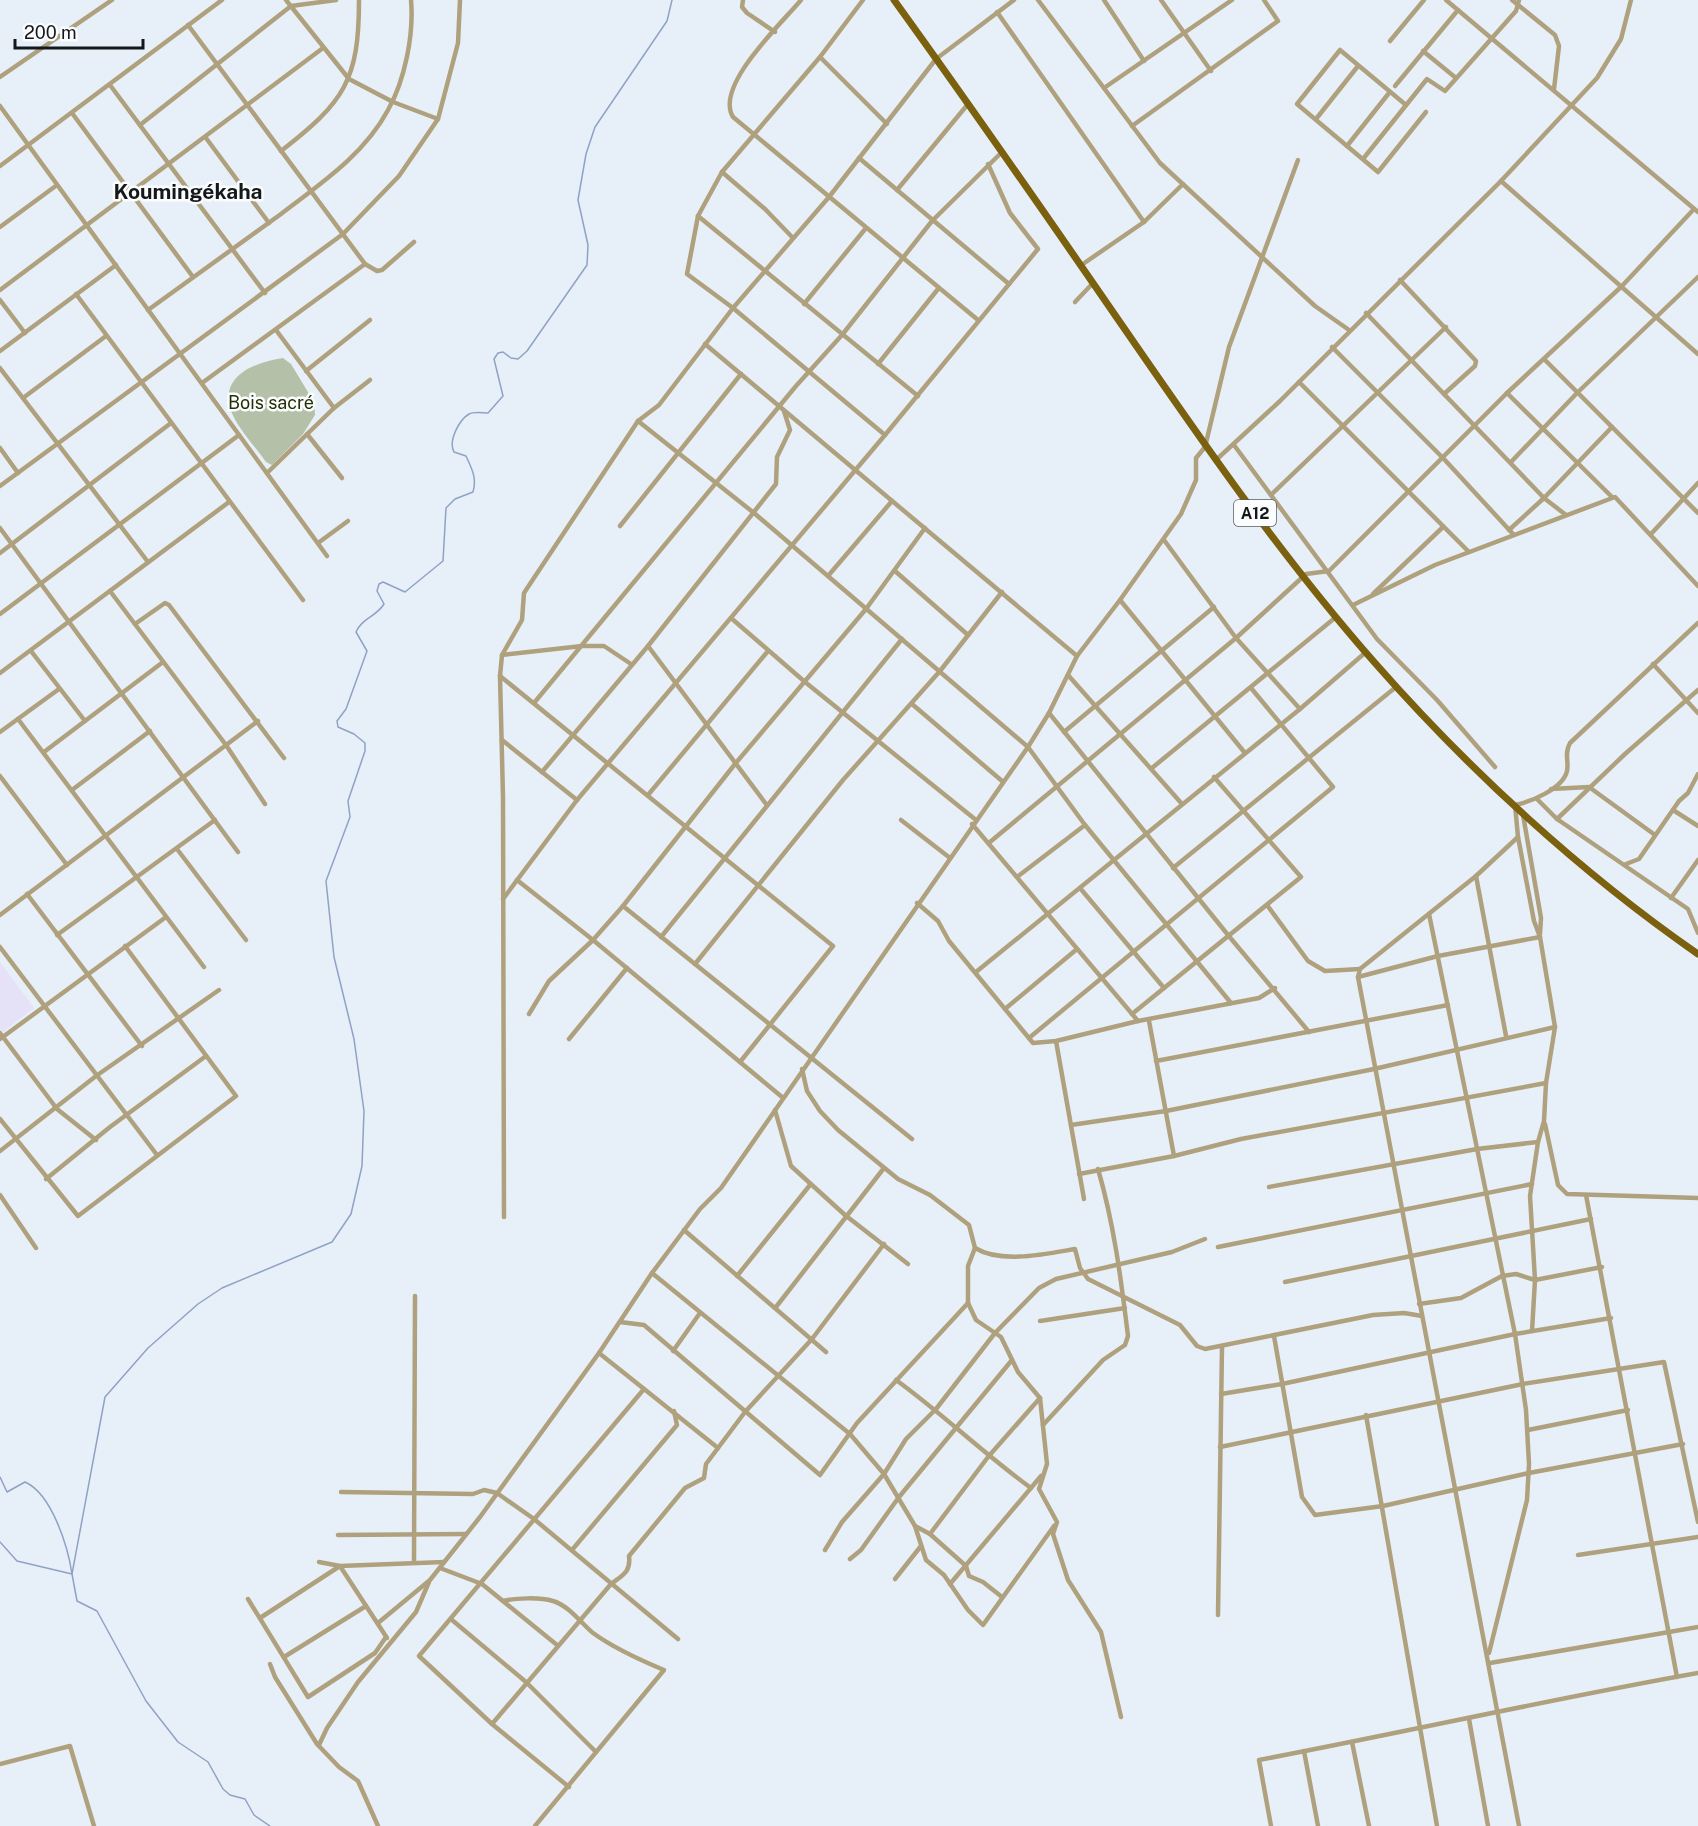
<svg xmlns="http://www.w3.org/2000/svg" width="1698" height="1826" font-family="'Public Sans',sans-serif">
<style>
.commercial{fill:#e5e2f8}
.green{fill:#b5c0a9}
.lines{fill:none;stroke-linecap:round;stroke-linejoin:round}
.stream{stroke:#8fa2c5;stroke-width:1.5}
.street{stroke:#b0a17e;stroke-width:4.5}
.primary{stroke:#7b600e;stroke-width:7}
.labels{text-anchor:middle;stroke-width:5;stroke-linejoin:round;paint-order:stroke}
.shield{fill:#fbfcfe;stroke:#595c5e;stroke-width:1.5}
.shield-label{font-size:16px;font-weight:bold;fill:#14181a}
.park-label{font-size:18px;fill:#213106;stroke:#fbfcfe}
.quarter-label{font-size:21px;font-weight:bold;fill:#14181a;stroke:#fbfcfe}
</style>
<rect width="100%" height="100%" fill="#e7f0f9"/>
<!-- commercial -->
<path class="commercial" d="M0,962l34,46 -31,24 -3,-4z"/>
<!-- green -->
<path class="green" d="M283,358l8,6 23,38 1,13 -12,19 -31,31 -6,-3c-11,-16 -30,-35 -36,-54 -9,-34 27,-46 53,-50z"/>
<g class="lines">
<!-- stream -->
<g class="stream">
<path d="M0,1477l7,15 18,-10c27,12 43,65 47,92l-55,-13 -17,-19"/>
<path d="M270,1826l-16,-11 -9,-16 -15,-4 -7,-6 -15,-27 -30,-20 -32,-41 -49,-90 -20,-10 -5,-27 33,-177 43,-49 50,-44 24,-16 110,-46 19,-28 11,-48 2,-55 -10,-72 -20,-82 -8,-76 24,-64 -2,-16 17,-50v-8l-11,-9 -16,-7 -1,-6 9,-12 21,-58 -11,-19c6,-14 20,-15 28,-28l-7,-13 2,-7 4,-2 22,10 38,-31 3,-53 9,-9 18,-7c4,-14 -1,-23 -7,-36l-12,-4c-6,-11 5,-32 15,-38 5,-3 14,-1 19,-1l15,-17 -9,-37 4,-6 5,-1 8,6 7,1 9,-8 60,-86 1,-20 -10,-45 8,-46 9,-27 72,-106 5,-21"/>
</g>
<!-- street -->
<g class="street">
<path d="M286,0l63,79 44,23 45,17"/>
<path d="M743,0l-1,7 5,6 28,19"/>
<path d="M801,0c-19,23 -87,86 -68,117l245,203"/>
<path d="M863,0l-43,57 -98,115 -24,44 -11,58 46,34 152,127"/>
<path d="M1038,0l122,163 155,143 34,24"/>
<path d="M1104,0l40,61"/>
<path d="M1161,0l50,71"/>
<path d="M1446,0l252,212"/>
<path d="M1512,0l43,35 4,11 -5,43"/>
<path d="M997,12l147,210"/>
<path d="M188,25l177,239 12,7 5,-1 32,-28"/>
<path d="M1390,41l34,-41"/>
<path d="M1423,51l33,27"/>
<path d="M820,57l67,67"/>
<path d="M0,77l112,-77"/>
<path d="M110,85l155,208"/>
<path d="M1395,86l63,-76"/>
<path d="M1104,88l128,-88"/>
<path d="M1406,105l-66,-55 -43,54 81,68 48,-60"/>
<path d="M0,106l327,450"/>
<path d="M72,113l121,164"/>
<path d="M1316,119l42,-53"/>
<path d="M140,125l151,-119 45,-6"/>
<path d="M1132,126l146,-105 -14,-21"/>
<path d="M206,138l63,85"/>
<path d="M1347,146l42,-53"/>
<path d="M281,151c63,-49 78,-70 78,-151"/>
<path d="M859,158l150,126"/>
<path d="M1363,159l64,-80 18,12 71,-80 3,-11"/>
<path d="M0,166l222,-166"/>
<path d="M722,172l43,37 28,29"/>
<path d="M1501,181l197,173"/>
<path d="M897,190l71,-86"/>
<path d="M698,216l220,180"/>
<path d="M0,227l57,-42"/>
<path d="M1080,266l64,-44 39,-38"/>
<path d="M1400,280l76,81 -1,5 -31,28"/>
<path d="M0,290l323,-242"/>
<path d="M76,294l227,306"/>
<path d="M0,300l25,33"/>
<path d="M1075,302l18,-19"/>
<path d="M804,304l62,-76"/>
<path d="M148,310c45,-32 89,-64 133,-96 39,-30 83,-59 107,-104 17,-30 26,-76 23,-110"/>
<path d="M1366,313l178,185 22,17"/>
<path d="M276,330l58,78"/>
<path d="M705,344l372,312"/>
<path d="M1332,347l112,112 69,75"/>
<path d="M0,351l116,-86"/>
<path d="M1544,359l154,154"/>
<path d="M878,364l60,-75"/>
<path d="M0,368l148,194"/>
<path d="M306,371l64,-51"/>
<path d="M1299,382l170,170"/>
<path d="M202,383l163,-119"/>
<path d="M1507,393l105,104"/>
<path d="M23,398l83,-62"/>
<path d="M638,421l116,92 274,234 57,78 146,178"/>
<path d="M307,434l35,44"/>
<path d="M1234,445l143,194 60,61 58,67"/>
<path d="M0,448l18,25"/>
<path d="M1216,460l64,-59 221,-220 96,-103 24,-39 10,-39"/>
<path d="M1511,462l66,-69 121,-116"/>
<path d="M267,473l67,-65 36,-28"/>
<path d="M0,486l343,-252 56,-58 39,-57 20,-76 2,-43"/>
<path d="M1271,495l175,-168"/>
<path d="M620,526l121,-152"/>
<path d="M0,528l238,324"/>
<path d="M1509,530l35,-32 68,-71"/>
<path d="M1651,534l47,-51"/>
<path d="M1164,540l72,98 64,71"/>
<path d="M318,543l30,-22"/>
<path d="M0,553l171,-130"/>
<path d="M895,571l73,64"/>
<path d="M828,576l64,-75"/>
<path d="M110,591l116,154 39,59"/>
<path d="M1373,594l70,-67"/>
<path d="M1120,600l125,153"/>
<path d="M1353,605l82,-40 180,-68 83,89"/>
<path d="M0,614l239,-179"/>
<path d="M731,618l74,64 171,138"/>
<path d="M135,624l30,-21 4,2 115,153"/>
<path d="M648,646l118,158"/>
<path d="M31,651l54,70"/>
<path d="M502,655l80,-9h22l27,18"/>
<path d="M1653,664l45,49"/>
<path d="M0,673l229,-171"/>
<path d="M1068,675l114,129"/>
<path d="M500,676l333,270 -93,116"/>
<path d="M534,703l262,-317 46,-51 90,-114 69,-68"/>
<path d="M912,704l90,77"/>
<path d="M1049,713l179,222 81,97"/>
<path d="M18,719l186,248"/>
<path d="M0,732l59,-43"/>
<path d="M1064,732l150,-125"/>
<path d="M502,740l75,60"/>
<path d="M44,752l119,-90"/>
<path d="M1152,768l184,-151"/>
<path d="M542,772l106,-126 128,-162 1,-27 13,-27 -6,-19"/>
<path d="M0,776l67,89"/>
<path d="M1551,789l38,-2 66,48"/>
<path d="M72,790l78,-59"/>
<path d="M648,795l120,-144"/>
<path d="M1537,799l20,20 131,90 10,24"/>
<path d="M1673,810l25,16"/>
<path d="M1523,815l18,103 -1,16"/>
<path d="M1557,819l68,-65 73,-64"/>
<path d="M901,820l49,38"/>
<path d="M972,824l166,197"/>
<path d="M1518,837l-42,39 -116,93 -2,8 161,849"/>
<path d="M990,842l246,-204 70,-64 23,-3 178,-178 115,-107 72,-77"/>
<path d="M177,849l69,91"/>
<path d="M1626,864l13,-5 40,-58 9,-8 10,-19"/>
<path d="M1173,868l223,-181"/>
<path d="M1476,876l30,160"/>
<path d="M1017,877l68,-52"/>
<path d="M517,880l76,60 189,157"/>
<path d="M1080,888l84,100"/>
<path d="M27,894l115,152"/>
<path d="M1671,898l27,-38"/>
<path d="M503,899l74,-99 308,-365 153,-186 -28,-36 -22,-49"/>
<path d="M917,903l21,18 11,20 84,102 23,-2 82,-20 121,-23 16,-10"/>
<path d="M1267,905l41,56 17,10 35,-2"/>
<path d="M623,906l289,233"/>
<path d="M1429,914l86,420 11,76 3,54 -2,36 -38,153"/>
<path d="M0,915l258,-194"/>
<path d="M57,935l158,-115"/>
<path d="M661,937l241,-298"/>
<path d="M0,947l157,208"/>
<path d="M695,964l148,-184 97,-109 62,-79"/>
<path d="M976,972l324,-263 66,-57"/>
<path d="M1358,977l80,-21 102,-19"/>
<path d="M1005,1009l72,-60"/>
<path d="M529,1014l20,-33 44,-41 30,-34 112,-142 131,-155 59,-81"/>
<path d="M1132,1014l169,-137 -87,-100"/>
<path d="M1149,1021l25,135"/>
<path d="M0,1033l57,76 39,31"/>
<path d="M1029,1038l304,-251 -82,-99"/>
<path d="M0,1039l166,-122"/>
<path d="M569,1039l58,-71"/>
<path d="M1056,1041l28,158"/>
<path d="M1156,1061l292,-56"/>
<path d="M802,1069l5,22 13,20 18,19 60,49 32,16 39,30 6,23 -7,18v37l8,17 25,17 17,35 22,26 7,66 -8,25 18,33 -4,12 15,46 33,52 20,85"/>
<path d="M775,1110l16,56 54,49 63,49"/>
<path d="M0,1119l78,97 158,-120 -111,-150"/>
<path d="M1545,1124l13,61 9,9 131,4"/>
<path d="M1071,1125l95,-14 208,-42 181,-42"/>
<path d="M0,1151l96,-75 123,-86"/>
<path d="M1079,1174l95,-18 67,-17 305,-56"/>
<path d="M46,1179l64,-52 96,-71"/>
<path d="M1269,1187l208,-38 61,-7"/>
<path d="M0,1195l36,53"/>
<path d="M1586,1195l91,482"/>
<path d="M504,1217l-1,-420 -3,-121 2,-21 20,-35 2,-27 114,-172 21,-16 74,-97 96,-111 107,-138 78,-59"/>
<path d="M684,1230l142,122"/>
<path d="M1218,1247l314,-63"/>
<path d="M975,1248c26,16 71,6 100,1l5,19 8,11 92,46 17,21 8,3 168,-34 31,-2 18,3"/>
<path d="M652,1273l198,161 34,40 31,52 15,8 36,32 3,10 14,6 19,15"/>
<path d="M737,1276l73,-91"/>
<path d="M1285,1282l306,-63"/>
<path d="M1419,1304l42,-6 41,-22 14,-2 19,6 67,-13"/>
<path d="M776,1307l108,-139"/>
<path d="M1040,1321l85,-13"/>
<path d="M620,1322l24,3 176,150 37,-52 111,-120"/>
<path d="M1532,1331l3,-51 -5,-84 8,-54 6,-21 2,-38 9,-56 -15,-90 -6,-16 -16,-84 -3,-32c15,-3 48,-16 52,-34 2,-11 -3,-17 3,-28l128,-120"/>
<path d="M1274,1336l28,161 13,18 68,-9 146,-33 154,-29"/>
<path d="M673,1351l27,-38"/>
<path d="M599,1353l119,95"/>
<path d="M896,1380c47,34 88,74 135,108"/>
<path d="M1221,1394l61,-10 233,-50 96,-16"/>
<path d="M1366,1415l71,411"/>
<path d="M1043,1425l60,-65 22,-15 3,-9c-7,-57 -14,-112 -30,-167"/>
<path d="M1528,1430l100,-20"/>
<path d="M1220,1447l303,-63 141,-22 34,160"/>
<path d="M341,1492l132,2 11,-4 13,3 37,26 144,120"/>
<path d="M915,1526l11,34 18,15 24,35 15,15 71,-99"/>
<path d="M930,1534l58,-77 52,-59"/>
<path d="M338,1535l128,-1"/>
<path d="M572,1550l105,-125 -3,-14"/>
<path d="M825,1550l17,-28 42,-48 22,-35 30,-30 59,-76 44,-45 17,-9 116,-27 33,-13"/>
<path d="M1578,1555l120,-18"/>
<path d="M850,1559l11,-9 38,-53 113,-137"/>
<path d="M414,1561l1,-265"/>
<path d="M319,1562l21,4 104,-4"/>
<path d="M440,1568l42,16 75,61"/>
<path d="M895,1579l26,-33"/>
<path d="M950,1584l91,-108"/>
<path d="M248,1599l60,98 67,-44 11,-16"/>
<path d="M503,1601c12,-3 37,-4 50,0 15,4 29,23 40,32 22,16 47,27 71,37l-129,156"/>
<path d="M1218,1615l4,-268"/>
<path d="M260,1618l80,-52 47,72"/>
<path d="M452,1620l74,62 70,70"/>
<path d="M378,1623l52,-43 50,-63 119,-164 53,-80 48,-64 21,-21 307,-441 21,-34 28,-57 43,-56 61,-86 15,-34v-22l9,-11 24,-100 69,-187"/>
<path d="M284,1657l82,-51"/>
<path d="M1490,1663l208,-36"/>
<path d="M270,1664l5,13 42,67 22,23 19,14 20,45"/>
<path d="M1469,1719l19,107"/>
<path d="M492,1724l119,-140c12,-9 20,-12 18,-28l56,-68 19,-10 2,-14 39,-52 67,-73 72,-95"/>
<path d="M1352,1742l17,84"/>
<path d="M319,1745l8,-17 31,-46 58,-70 13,-30"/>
<path d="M1304,1751l14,75"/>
<path d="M0,1764l70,-18 24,80"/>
<path d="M569,1787l-77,-63 -73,-68 225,-267"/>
<path d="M1271,1826l-12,-66c147,-28 292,-61 439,-87"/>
</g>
<!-- primary -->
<path class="primary" d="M894,0c75,104 148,209 221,315 82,119 164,239 260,348 94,107 206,210 323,291"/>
</g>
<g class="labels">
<!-- shield labels -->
<rect class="shield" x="1234" y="500" width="42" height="26" rx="4.5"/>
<g class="shield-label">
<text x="1255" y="519">A12</text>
</g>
<!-- park labels -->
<g class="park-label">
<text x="271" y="409">Bois sacré</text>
</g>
<!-- quarter labels -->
<g class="quarter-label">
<text x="188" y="199">Koumingékaha</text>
</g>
</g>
<!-- scale -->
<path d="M15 39v9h128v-9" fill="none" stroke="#14181a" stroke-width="3"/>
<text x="24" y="39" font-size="18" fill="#14181a" stroke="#fbfcfe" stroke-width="4.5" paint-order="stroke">200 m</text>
</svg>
